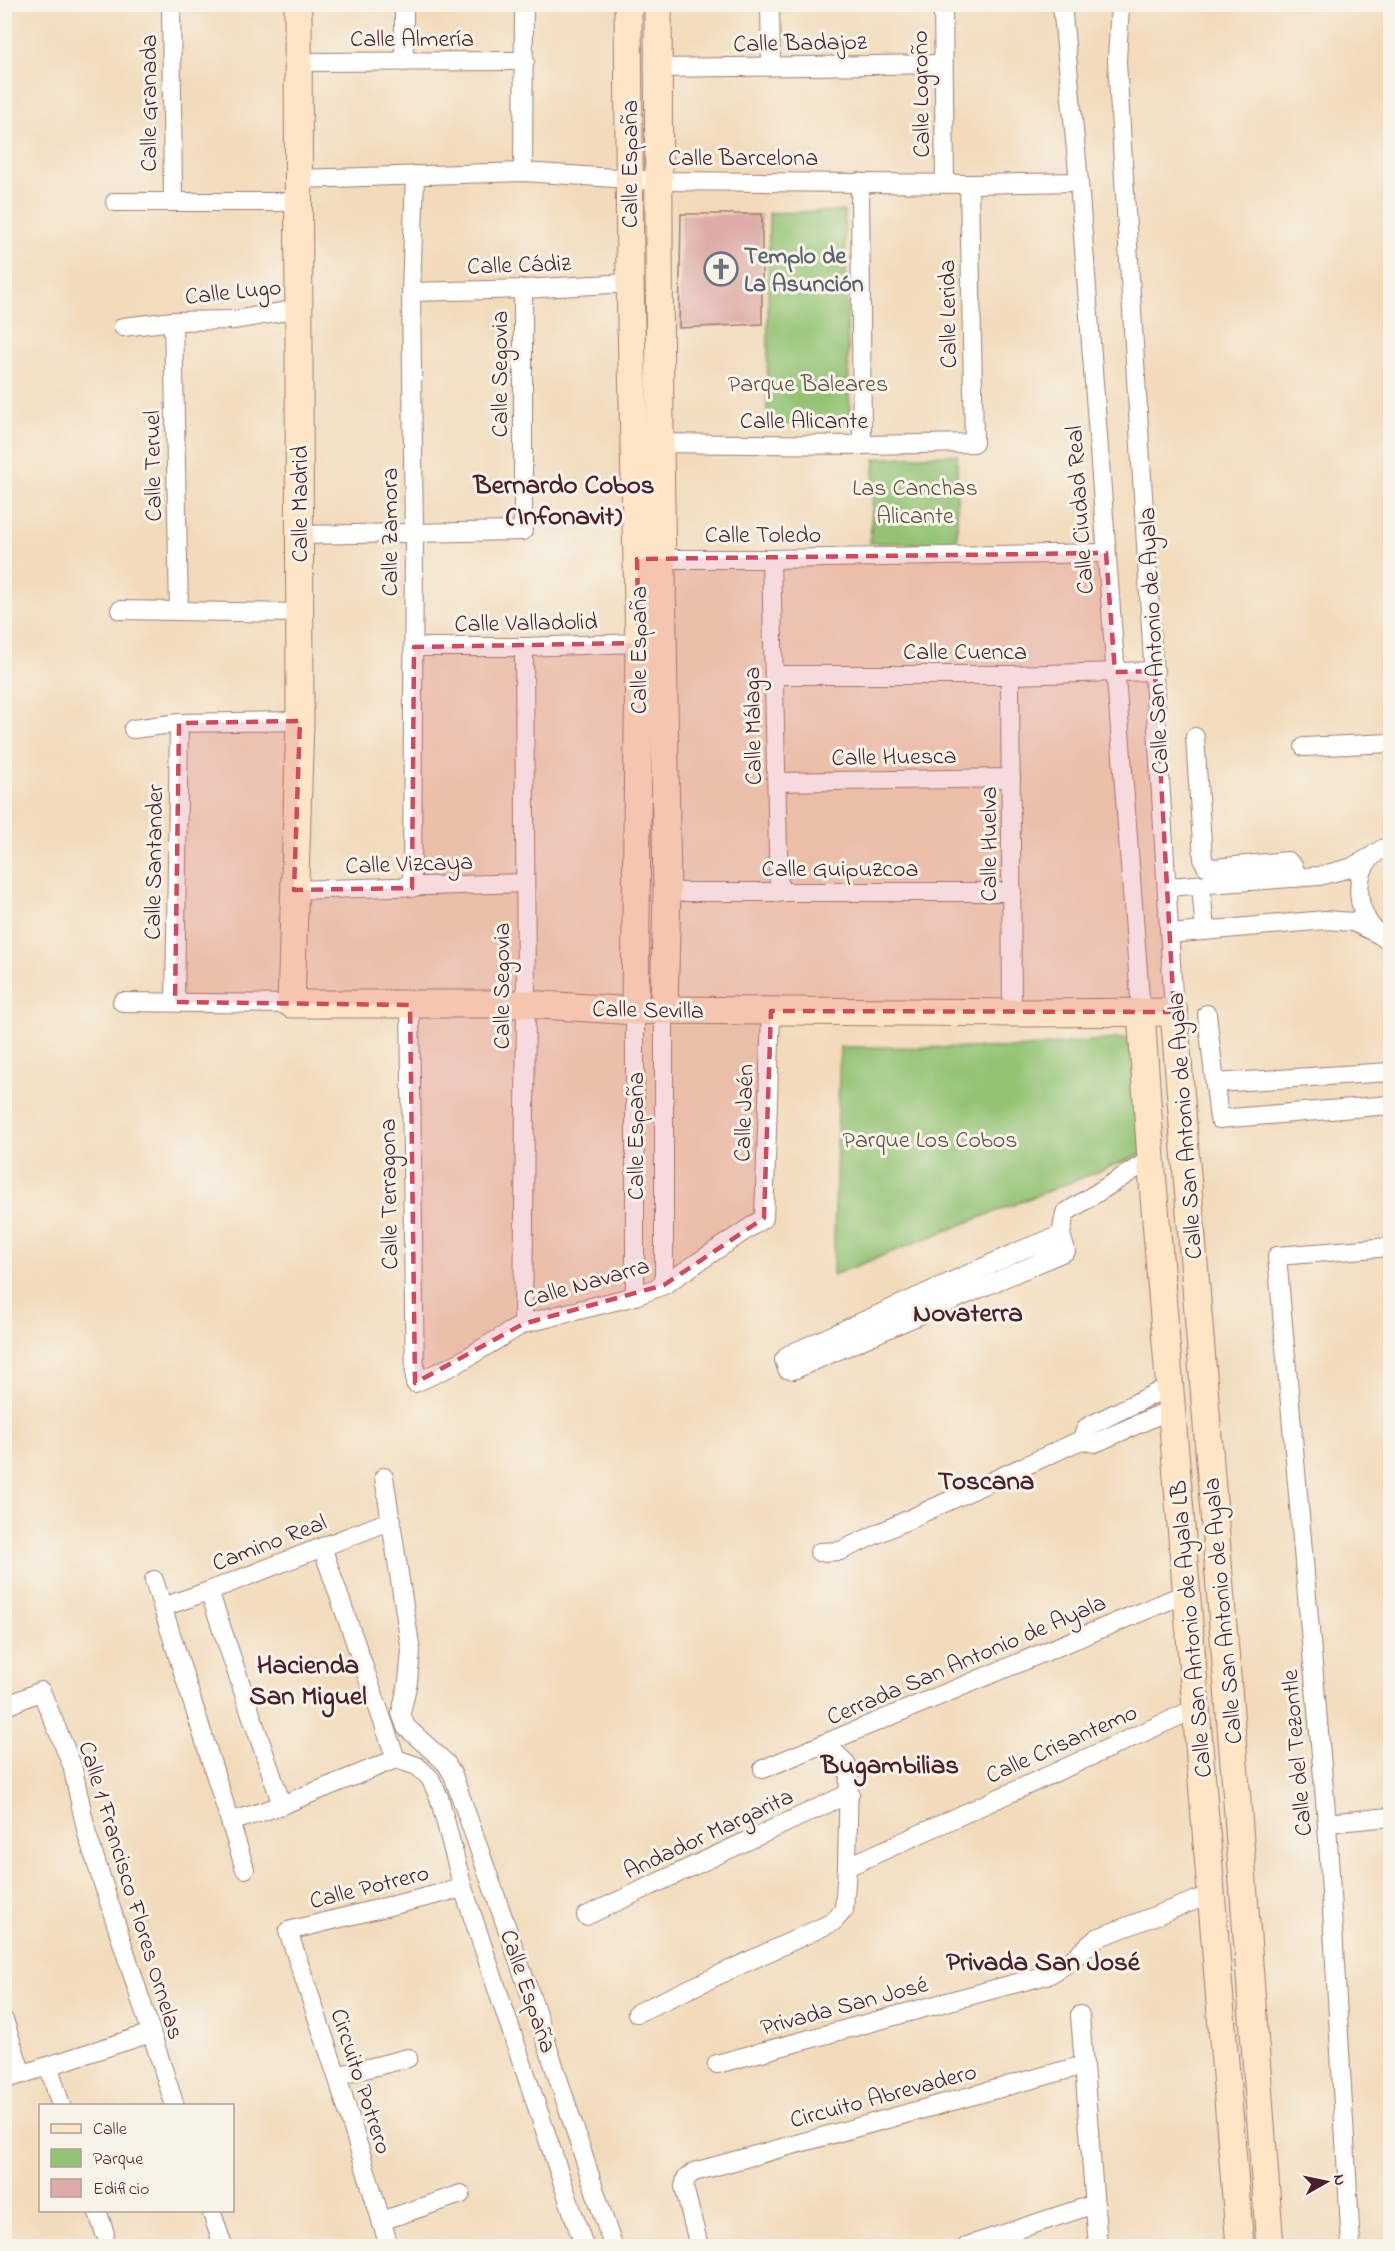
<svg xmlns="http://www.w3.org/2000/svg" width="1395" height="2251" font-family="'Indie Flower',sans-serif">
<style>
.green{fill:#93c373;stroke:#6e714f;stroke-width:1.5}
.building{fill:#deaba6}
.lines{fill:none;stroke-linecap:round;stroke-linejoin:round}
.street-casing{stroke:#9e7d73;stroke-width:20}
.secondary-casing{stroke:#9e7d73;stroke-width:29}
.street{stroke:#fff;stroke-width:18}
.secondary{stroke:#fee5c5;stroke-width:27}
.marked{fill:#d1495b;fill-opacity:0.2;stroke:#d1495b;stroke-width:4.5;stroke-dasharray:12 8;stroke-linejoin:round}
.labels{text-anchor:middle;stroke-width:6;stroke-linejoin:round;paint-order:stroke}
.street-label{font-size:24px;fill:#4a1f2b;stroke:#f7f3e8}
.worship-label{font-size:24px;font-weight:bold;fill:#5b616d;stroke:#f7f3e8;text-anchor:start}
.park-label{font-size:24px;fill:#605041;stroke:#f7f3e8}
.quarter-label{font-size:27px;font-weight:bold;fill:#4a1f2b;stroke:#f7f3e8}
</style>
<rect width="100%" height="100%" fill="#f7f3e8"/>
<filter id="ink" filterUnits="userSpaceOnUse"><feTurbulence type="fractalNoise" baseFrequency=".0167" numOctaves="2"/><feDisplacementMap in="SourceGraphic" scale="12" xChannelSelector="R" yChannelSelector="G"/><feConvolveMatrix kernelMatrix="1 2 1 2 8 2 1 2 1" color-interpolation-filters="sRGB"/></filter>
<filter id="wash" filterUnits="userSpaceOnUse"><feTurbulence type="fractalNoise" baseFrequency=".008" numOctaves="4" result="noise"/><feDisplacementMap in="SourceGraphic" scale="24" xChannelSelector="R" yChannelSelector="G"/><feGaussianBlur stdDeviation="1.35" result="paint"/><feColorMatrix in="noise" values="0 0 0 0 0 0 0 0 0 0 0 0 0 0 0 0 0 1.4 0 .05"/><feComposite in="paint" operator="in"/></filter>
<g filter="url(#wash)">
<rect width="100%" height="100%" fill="#f2dbbb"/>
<!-- green -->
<g class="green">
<path d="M844,211l6,211 -83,3 2,-212z"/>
<path d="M957,454v90l-87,-1 5,-84z"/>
<path d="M1128,1038l15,116 -310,121 7,-228 176,1z"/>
</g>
<g id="blocks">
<!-- building -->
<path class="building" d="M681,214h81v110l-83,4z"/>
</g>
</g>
<g filter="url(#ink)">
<use href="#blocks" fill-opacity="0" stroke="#9e7d73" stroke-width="1.5"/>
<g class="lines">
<defs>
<g id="street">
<path d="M171,4l2,197"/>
<path d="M770,4l1,62"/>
<path d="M943,4l2,179"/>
<path d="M1062,4l17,178 62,830"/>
<path d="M1120,4l-3,57 57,951"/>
<path d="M300,62l225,-1"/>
<path d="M404,62v-58"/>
<path d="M658,68l285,-4"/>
<path d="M523,172l1,-168"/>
<path d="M300,179l223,-7 137,9 309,3 110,-2"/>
<path d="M860,182l2,263"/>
<path d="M115,202h185"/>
<path d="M411,292l112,-3 107,-6"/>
<path d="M173,321l6,289"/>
<path d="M123,327l50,-6 61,-1 64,-11"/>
<path d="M650,443l212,2 112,-2 -5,-259"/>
<path d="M300,535l223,-4v-242"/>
<path d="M652,559h119l335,-6"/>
<path d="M771,559l8,334"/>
<path d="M120,610l179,3"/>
<path d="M414,647h110l115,-4"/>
<path d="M775,675h235l145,-4"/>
<path d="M1010,675l2,337"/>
<path d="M133,729l46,-6 121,-2"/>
<path d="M1195,737l8,122 3,7 9,2 73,-7 6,6 2,11"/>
<path d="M1304,747l86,-4"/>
<path d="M777,782l234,-4"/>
<path d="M1390,846c-44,13 -38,79 0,95"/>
<path d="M1201,886l4,45"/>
<path d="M1167,887l152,-11 31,-8 24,-13"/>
<path d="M412,888l2,-355 -3,-241 4,-117"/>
<path d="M294,890l231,-7"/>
<path d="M667,892h345"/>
<path d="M1170,934l155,-14 28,2 25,12"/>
<path d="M122,1002l169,2"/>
<path d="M175,1002l4,-279"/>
<path d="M410,1005l5,378 43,-20 65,-39 112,-28 29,-11 100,-67 7,-207"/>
<path d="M664,1010v275"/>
<path d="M635,1011v285"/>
<path d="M1207,1014l12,105 171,-14"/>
<path d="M1215,1083l175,-11"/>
<path d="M1061,1235l-37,14 -236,106 -4,5 3,9 6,1 273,-119 -5,-16 4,-22 86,-54"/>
<path d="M523,1324l3,-320 -2,-357"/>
<path d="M1081,1440l6,-13 83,-41"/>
<path d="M384,1477l27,174 -3,31 -7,31 5,14 40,36 7,12 82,233 78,238"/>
<path d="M322,1547l74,212"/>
<path d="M819,1552l21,-1 241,-111 14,3 77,-34"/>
<path d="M154,1580l91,289"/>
<path d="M209,1591l73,214"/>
<path d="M163,1607l46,-16 183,-71"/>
<path d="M4,1707l37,-16 31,74 15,69 88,272"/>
<path d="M763,1769l424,-176"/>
<path d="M231,1822l51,-17 114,-46 21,7 13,12 9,19 24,91 121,358"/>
<path d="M1327,1823l63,-6"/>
<path d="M847,1867l350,-159"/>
<path d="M586,1916l264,-123"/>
<path d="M637,2013l196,-91 11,-12 3,-43 2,-95 -3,-9 -21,-20"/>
<path d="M1080,2015l18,231"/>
<path d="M4,2020l18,54"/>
<path d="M717,2064l333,-90 18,-11 29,-25 115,-44"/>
<path d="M49,2067l12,39"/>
<path d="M337,2076l71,-18"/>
<path d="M4,2080l147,-47"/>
<path d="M97,2210l8,24"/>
<path d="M211,2210l12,36"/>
<path d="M381,2221l80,-27"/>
<path d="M389,2246l-52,-170 -49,-145 175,-43"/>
<path d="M699,2246l-15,-59 2,-9 8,-6 390,-107"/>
<path d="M967,2246l128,-42"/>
<path d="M1351,2246l-24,-423 -50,-567 113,-9"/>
</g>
<g id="secondary">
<path d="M298,4l2,717 -9,283h235l109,7 29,-1 361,3 149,-1 62,776 34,458"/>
<path d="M628,4l2,279 9,360 -4,368"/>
<path d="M658,4l2,439 7,449 -3,118"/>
<path d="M1141,1012l10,147 89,1087"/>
</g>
</defs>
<!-- street casing -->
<use href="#street" class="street-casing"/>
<!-- secondary casing -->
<use href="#secondary" class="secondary-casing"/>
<!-- street -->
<use href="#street" class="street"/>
<!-- secondary -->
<use href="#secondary" class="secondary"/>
</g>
</g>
<!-- marked area -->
<path class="marked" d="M1106,553l9,119 40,-1 19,341 -403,-1 -7,207 -100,67 -141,39 -108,59 -5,-378 -235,-3 4,-279 121,-2 -6,169 118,-2 2,-241 225,-4 -2,-84z"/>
<!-- icons -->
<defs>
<symbol id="church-ring" viewBox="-11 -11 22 22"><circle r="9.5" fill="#f7f3e8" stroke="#6b7280" stroke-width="1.5"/><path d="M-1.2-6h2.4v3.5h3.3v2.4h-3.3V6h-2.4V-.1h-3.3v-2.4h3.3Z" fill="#6b7280"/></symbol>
</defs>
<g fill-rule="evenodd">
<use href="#church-ring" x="702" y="250" width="38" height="38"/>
</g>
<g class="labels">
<!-- street labels -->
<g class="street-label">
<text x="412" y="46">Calle Almería</text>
<text transform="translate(800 42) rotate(-1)" y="8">Calle Badajoz</text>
<text transform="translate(920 94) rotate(-91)" y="8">Calle Logroño</text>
<text transform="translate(148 103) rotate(-90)" y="8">Calle Granada</text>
<text x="743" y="165">Calle Barcelona</text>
<text transform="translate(629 164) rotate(-90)" y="8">Calle España</text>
<text transform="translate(519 264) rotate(-2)" y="8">Calle Cádiz</text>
<text transform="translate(233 291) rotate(-6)" y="8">Calle Lugo</text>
<text transform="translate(947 314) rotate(-91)" y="8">Calle Lerida</text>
<text transform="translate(499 374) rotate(-90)" y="8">Calle Segovia</text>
<text x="804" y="428">Calle Alicante</text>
<text transform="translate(152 466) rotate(-91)" y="8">Calle Teruel</text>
<text transform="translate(299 504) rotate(-90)" y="8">Calle Madrid</text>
<text transform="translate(1079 510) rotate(-94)" y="8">Calle Ciudad Real</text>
<text transform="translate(389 532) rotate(-90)" y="8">Calle Zamora</text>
<text x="763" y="542">Calle Toledo</text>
<text transform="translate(526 622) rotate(-1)" y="8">Calle Valladolid</text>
<text transform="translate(1153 641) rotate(-93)" y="8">Calle San Antonio de Ayala</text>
<text transform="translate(638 650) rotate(-90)" y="8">Calle España</text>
<text x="965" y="659">Calle Cuenca</text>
<text transform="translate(752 726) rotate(-91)" y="8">Calle Málaga</text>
<text transform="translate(894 756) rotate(-1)" y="8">Calle Huesca</text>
<text transform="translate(988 844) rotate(-90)" y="8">Calle Huelva</text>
<text transform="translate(153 862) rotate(-89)" y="8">Calle Santander</text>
<text transform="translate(409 863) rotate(-2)" y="8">Calle Vizcaya</text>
<text x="840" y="876">Calle Guipuzcoa</text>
<text transform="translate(501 986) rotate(-90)" y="8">Calle Segovia</text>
<text transform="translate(648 1009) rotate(1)" y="8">Calle Sevilla</text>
<text transform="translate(743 1113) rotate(-88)" y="8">Calle Jaén</text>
<text transform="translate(1184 1126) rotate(-94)" y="8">Calle San Antonio de Ayala</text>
<text transform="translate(635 1136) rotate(-90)" y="8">Calle España</text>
<text transform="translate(388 1194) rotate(-91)" y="8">Calle Terragona</text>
<text transform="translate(586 1282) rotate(-16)" y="8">Calle Navarra</text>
<text transform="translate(269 1542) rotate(-21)" y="8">Camino Real</text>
<text transform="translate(1222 1611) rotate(-95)" y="8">Calle San Antonio de Ayala</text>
<text transform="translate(1190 1629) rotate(-95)" y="8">Calle San Antonio de Ayala LB</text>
<text transform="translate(966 1659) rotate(-23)" y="8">Cerrada San Antonio de Ayala</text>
<text transform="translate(1061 1743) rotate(-24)" y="8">Calle Crisantemo</text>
<text transform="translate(1296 1753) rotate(-95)" y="8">Calle del Tezontle</text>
<text transform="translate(708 1833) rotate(-25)" y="8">Andador Margarita</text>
<text transform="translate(369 1886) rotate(-14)" y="8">Calle Potrero</text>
<text transform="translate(132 1890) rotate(73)" y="8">Calle 1 Francisco Flores Ornelas</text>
<text transform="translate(529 1991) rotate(71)" y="8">Calle España</text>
<text transform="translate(844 2005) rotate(-15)" y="8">Privada San José</text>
<text transform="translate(362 2081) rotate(72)" y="8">Circuito Potrero</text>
<text transform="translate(883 2095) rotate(-15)" y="8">Circuito Abrevadero</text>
</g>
<!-- worship labels -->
<g class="worship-label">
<text x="744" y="263">Templo de<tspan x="744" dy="28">La Asunción</tspan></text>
</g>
<!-- park labels -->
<g class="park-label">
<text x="808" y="391">Parque Baleares</text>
<text x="915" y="495">Las Canchas<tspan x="915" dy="28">Alicante</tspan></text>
<text x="930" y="1147">Parque Los Cobos</text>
</g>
<!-- quarter labels -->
<g class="quarter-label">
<text x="564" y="493">Bernardo Cobos<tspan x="564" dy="31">(Infonavit)</tspan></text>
<text x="968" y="1321">Novaterra</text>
<text x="986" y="1489">Toscana</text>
<text x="308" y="1673">Hacienda<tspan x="308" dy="31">San Miguel</tspan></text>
<text x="890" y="1773">Bugambilias</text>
<text x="1043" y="1970">Privada San José</text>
</g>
</g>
<!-- margin -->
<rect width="1395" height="2251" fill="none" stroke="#f7f3e8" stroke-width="24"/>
<!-- legend -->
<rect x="39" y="2104" width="195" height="108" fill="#f7f3e8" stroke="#b29e9c" stroke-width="1.5"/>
<rect x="51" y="2124" width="30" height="9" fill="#fee5c5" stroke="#b29e9c" stroke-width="1.5"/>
<text x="93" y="2134" font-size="18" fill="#4a1f2b">Calle</text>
<rect x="51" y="2149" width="30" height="18" fill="#93c373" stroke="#b29e9c" stroke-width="1.5"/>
<text x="93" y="2164" font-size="18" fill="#4a1f2b">Parque</text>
<rect x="51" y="2179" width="30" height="18" fill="#deaba6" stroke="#b29e9c" stroke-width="1.5"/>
<text x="93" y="2194" font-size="18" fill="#4a1f2b">Edificio</text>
<!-- north arrow -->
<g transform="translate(1326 2182) rotate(81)" stroke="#f7f3e8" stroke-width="4.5" paint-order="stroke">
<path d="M0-4.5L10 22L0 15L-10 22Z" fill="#4a1f2b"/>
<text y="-9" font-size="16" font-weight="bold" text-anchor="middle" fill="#4a1f2b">N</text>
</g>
</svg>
